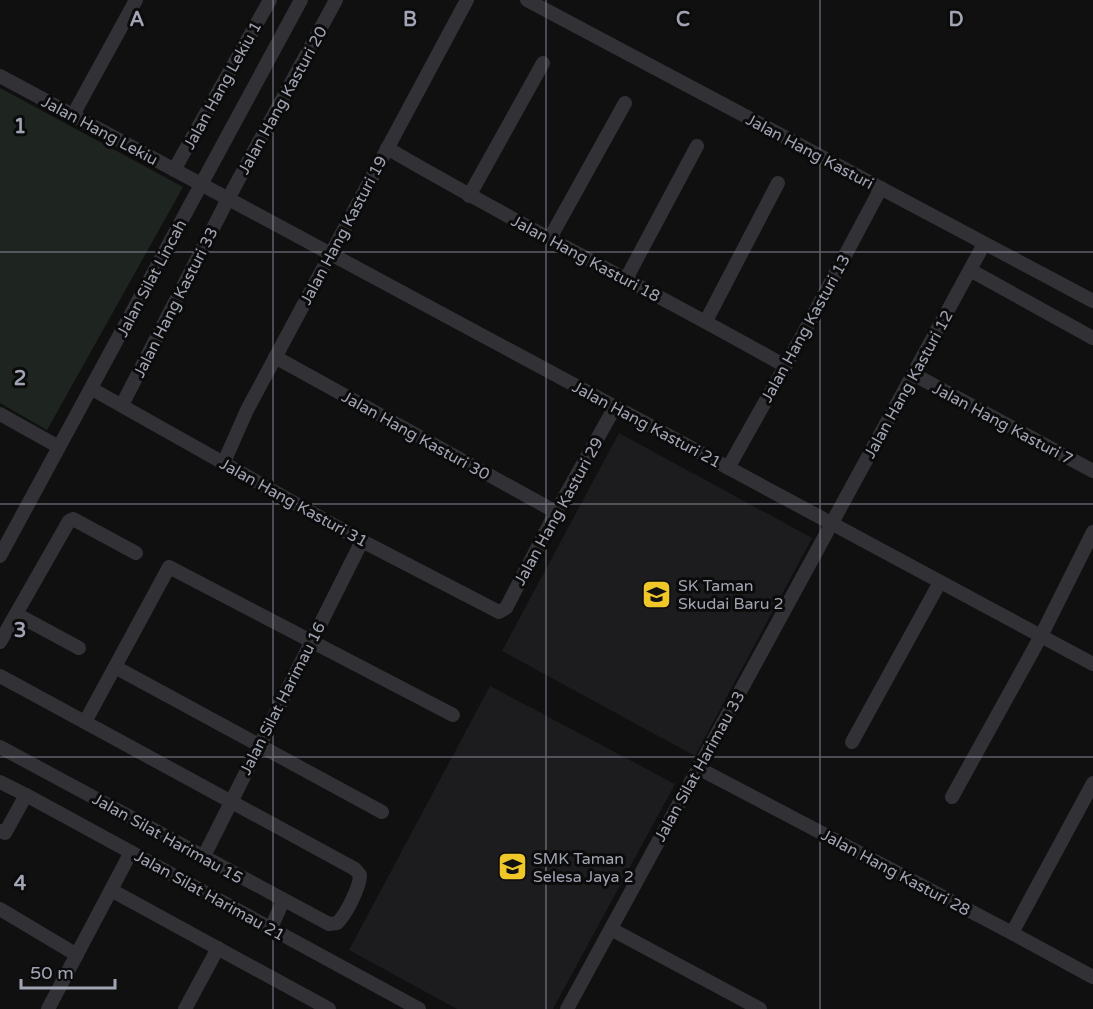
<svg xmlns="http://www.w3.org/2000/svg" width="1093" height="1009" font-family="'Varela Round',sans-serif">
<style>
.built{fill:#1c1c1e}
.green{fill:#1e2520}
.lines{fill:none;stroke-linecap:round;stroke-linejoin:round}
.minor{stroke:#313136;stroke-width:14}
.grid{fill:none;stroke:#a1a4b2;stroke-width:1.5;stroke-opacity:0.55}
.labels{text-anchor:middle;stroke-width:6;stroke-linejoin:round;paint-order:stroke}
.street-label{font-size:16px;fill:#a1a4b2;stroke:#0b0b0c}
.poi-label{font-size:16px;fill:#a1a4b2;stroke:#0b0b0c;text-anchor:start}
.grid-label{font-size:20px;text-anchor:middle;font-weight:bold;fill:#a1a4b2;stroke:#0b0b0c;stroke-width:6;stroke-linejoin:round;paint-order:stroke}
</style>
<rect width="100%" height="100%" fill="#101011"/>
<!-- built -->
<g class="built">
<path d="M619,433l193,105 -117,218 -193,-105z"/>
<path d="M490,686l185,98 -122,225h-96l-108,-59z"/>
</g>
<!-- green -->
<path class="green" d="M0,88l183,99 -136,243 -47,-27z"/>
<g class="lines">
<!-- minor -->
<g class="minor">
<path d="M527,0l566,301"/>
<path d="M0,76l1093,588"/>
<path d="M73,115l63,-115"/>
<path d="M387,148c131,77 266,143 398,218"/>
<path d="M174,170l96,-170"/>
<path d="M469,196l74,-133"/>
<path d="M550,238l75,-135"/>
<path d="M970,270l123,68"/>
<path d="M626,279l71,-133"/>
<path d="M706,321l72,-138"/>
<path d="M275,357l281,155"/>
<path d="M913,374l180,97"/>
<path d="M92,389l270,152 137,71 7,-4 50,-96 59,-105"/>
<path d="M122,405l106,-206 108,-199"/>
<path d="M0,414l59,33"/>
<path d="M224,462l23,-52 220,-410"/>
<path d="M728,468l73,-130 80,-150"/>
<path d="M0,556l301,-556"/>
<path d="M16,614l63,34"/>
<path d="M0,642l69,-121 4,-2 63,34"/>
<path d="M115,667l267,145"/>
<path d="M0,676l355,193 5,6c0,12 -14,40 -23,48l-8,1 -329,-177"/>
<path d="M85,722l84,-155 284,148"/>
<path d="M852,742l88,-160"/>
<path d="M698,768l314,165 81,44"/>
<path d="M0,782l26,13 393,214"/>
<path d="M952,797l89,-161 52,-104"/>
<path d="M0,831l5,2 21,-38"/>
<path d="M204,856l158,-315"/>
<path d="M111,890l218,119"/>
<path d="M0,909l77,46"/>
<path d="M271,928l12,-27"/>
<path d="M611,929l149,80"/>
<path d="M1012,933l81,-150"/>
<path d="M48,1009l83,-157"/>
<path d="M185,1009l33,-61"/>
<path d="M567,1009l417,-765"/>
</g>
</g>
<!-- grid -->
<path class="grid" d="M273,0v1009M546,0v1009M820,0v1009M0,252h1093M0,504h1093M0,757h1093"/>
<!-- icons -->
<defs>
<symbol id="school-square" viewBox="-11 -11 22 22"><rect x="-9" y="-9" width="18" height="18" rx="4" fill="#f0c729" stroke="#0b0b0c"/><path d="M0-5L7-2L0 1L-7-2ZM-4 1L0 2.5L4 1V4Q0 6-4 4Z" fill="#111"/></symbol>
</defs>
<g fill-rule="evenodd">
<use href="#school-square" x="640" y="578" width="33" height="33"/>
<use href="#school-square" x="496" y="850" width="33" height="33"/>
</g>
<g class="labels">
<!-- street labels -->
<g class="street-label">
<text transform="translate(222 85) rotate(-61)" y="6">Jalan Hang Lekiu 1</text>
<text transform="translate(282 100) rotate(-61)" y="6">Jalan Hang Kasturi 20</text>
<text transform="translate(100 130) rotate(28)" y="6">Jalan Hang Lekiu</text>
<text transform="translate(810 151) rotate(28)" y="6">Jalan Hang Kasturi</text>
<text transform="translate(343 230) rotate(-62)" y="6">Jalan Hang Kasturi 19</text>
<text transform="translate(586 258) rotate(28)" y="6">Jalan Hang Kasturi 18</text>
<text transform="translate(151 278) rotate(-62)" y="6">Jalan Silat Lincah</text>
<text transform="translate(175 302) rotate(-63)" y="6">Jalan Hang Kasturi 33</text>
<text transform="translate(805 328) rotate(-61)" y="6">Jalan Hang Kasturi 13</text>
<text transform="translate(908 384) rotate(-61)" y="6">Jalan Hang Kasturi 12</text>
<text transform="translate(1003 423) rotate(28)" y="6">Jalan Hang Kasturi 7</text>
<text transform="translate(647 424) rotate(28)" y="6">Jalan Hang Kasturi 21</text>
<text transform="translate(416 435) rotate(29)" y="6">Jalan Hang Kasturi 30</text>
<text transform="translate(294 502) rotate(29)" y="6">Jalan Hang Kasturi 31</text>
<text transform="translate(558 511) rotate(-61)" y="6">Jalan Hang Kasturi 29</text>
<text transform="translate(282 698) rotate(-63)" y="6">Jalan Silat Harimau 16</text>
<text transform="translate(699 766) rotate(-61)" y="6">Jalan Silat Harimau 33</text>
<text transform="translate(168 838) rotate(29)" y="6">Jalan Silat Harimau 15</text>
<text transform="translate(896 872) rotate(28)" y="6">Jalan Hang Kasturi 28</text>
<text transform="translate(210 895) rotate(29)" y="6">Jalan Silat Harimau 21</text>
</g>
<!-- poi labels -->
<g class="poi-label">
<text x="678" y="591">SK Taman<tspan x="678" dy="18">Skudai Baru 2</tspan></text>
<text x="533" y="864">SMK Taman<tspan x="533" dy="18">Selesa Jaya 2</tspan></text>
</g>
</g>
<g class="grid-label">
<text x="137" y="26">A</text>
<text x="410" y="26">B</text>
<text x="683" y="26">C</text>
<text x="956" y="26">D</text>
<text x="20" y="133">1</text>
<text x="20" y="385">2</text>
<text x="20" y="637">3</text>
<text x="20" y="890">4</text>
</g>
<!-- scale -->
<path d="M21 979v9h94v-9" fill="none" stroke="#a1a4b2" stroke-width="3"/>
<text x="30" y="979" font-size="18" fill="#a1a4b2" stroke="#0b0b0c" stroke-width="4.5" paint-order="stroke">50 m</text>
</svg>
